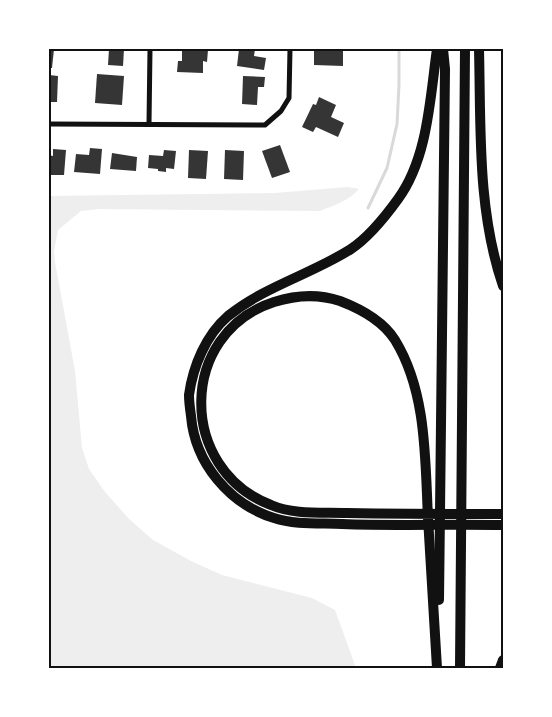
<svg xmlns="http://www.w3.org/2000/svg" width="552" height="717" font-family="'Public Sans',sans-serif">
<style>
.green{fill:#eee}
.lines{fill:none;stroke-linecap:round;stroke-linejoin:round}
.stream{stroke:#d9d9d9;stroke-width:3}
.building{fill:#353535}
.minor{stroke:#111;stroke-width:5}
.motorway{stroke:#111;stroke-width:10}
.neatline{fill:none;stroke:#111;stroke-width:2}
</style>
<rect width="100%" height="100%" fill="#fff"/>
<!-- green -->
<path class="green" d="M348,187l11,2c-11,12 -24,16 -39,22l-221,-2 -18,2 -23,19 -4,21 1,11 20,109 7,77 7,21 16,23 24,27 24,21 38,21 31,14 90,23 23,12 21,58h-307v-472l226,-3z"/>
<g class="lines">
<!-- stream -->
<path class="stream" d="M368,208l19,-40 10,-44 2,-39v-36"/>
</g>
<!-- building -->
<g class="building">
<path d="M49,49h5l-2,19h-3z"/>
<path d="M109,49h15l-1,17 -15,-1z"/>
<path d="M182,49l26,1 -1,12 -4,-1v12l-26,-1 1,-11h4z"/>
<path d="M239,49h16l-1,7 12,2 -2,12 -27,-4z"/>
<path d="M314,49h29v17l-29,-1z"/>
<path d="M97,74l27,2 -2,29 -27,-2z"/>
<path d="M49,75l9,1 -1,26h-8z"/>
<path d="M243,76l22,1 -1,10h-6l-1,18 -15,-1z"/>
<path d="M319,97l17,8 -5,12 13,6 -6,14 -22,-10 -3,5 -11,-5 11,-23 3,1z"/>
<path d="M280,145l10,27 -18,6 -10,-27z"/>
<path d="M90,148l12,1 -2,25 -26,-2 2,-18 13,1z"/>
<path d="M53,149l13,1 -2,25h-15v-20l4,1z"/>
<path d="M164,150l12,1 -2,18 -8,-1v4l-8,-1v-2l-10,-1 1,-13 14,1z"/>
<path d="M189,150l19,1 -2,28 -18,-1z"/>
<path d="M225,150l19,1 -1,29 -19,-1z"/>
<path d="M112,153l25,4 -1,14 -26,-2z"/>
</g>
<g class="lines">
<!-- minor -->
<g class="minor">
<path d="M149,123l1,-74"/>
<path d="M49,124l216,1 16,-14 8,-13 1,-49"/>
</g>
<!-- motorway -->
<g class="motorway">
<path d="M437,49c-7,49 -9,109 -39,150 -13,18 -29,38 -47,50 -39,25 -86,37 -123,67 -22,19 -35,50 -39,79 0,6 1,14 2,21 4,47 38,88 83,102 21,7 46,5 68,6 54,2 107,0 161,1"/>
<path d="M479,49c2,79 -2,161 24,237"/>
<path d="M439,600l6,-531 -2,-20"/>
<path d="M437,668c-3,-50 -6,-100 -9,-150 -3,-59 -1,-126 -33,-178 -12,-19 -34,-31 -55,-39 -21,-7 -44,-6 -66,1 -96,31 -97,167 -3,203 23,10 51,7 76,8 50,1 100,1 150,1h6"/>
<path d="M460,668l5,-619"/>
<path d="M500,668l3,-8"/>
</g>
</g>
<!-- border -->
<rect width="552" height="717" fill="none" stroke="#ffffff" stroke-width="100"/>
<rect x="50" y="50" width="452" height="617" class="neatline"/>
</svg>
